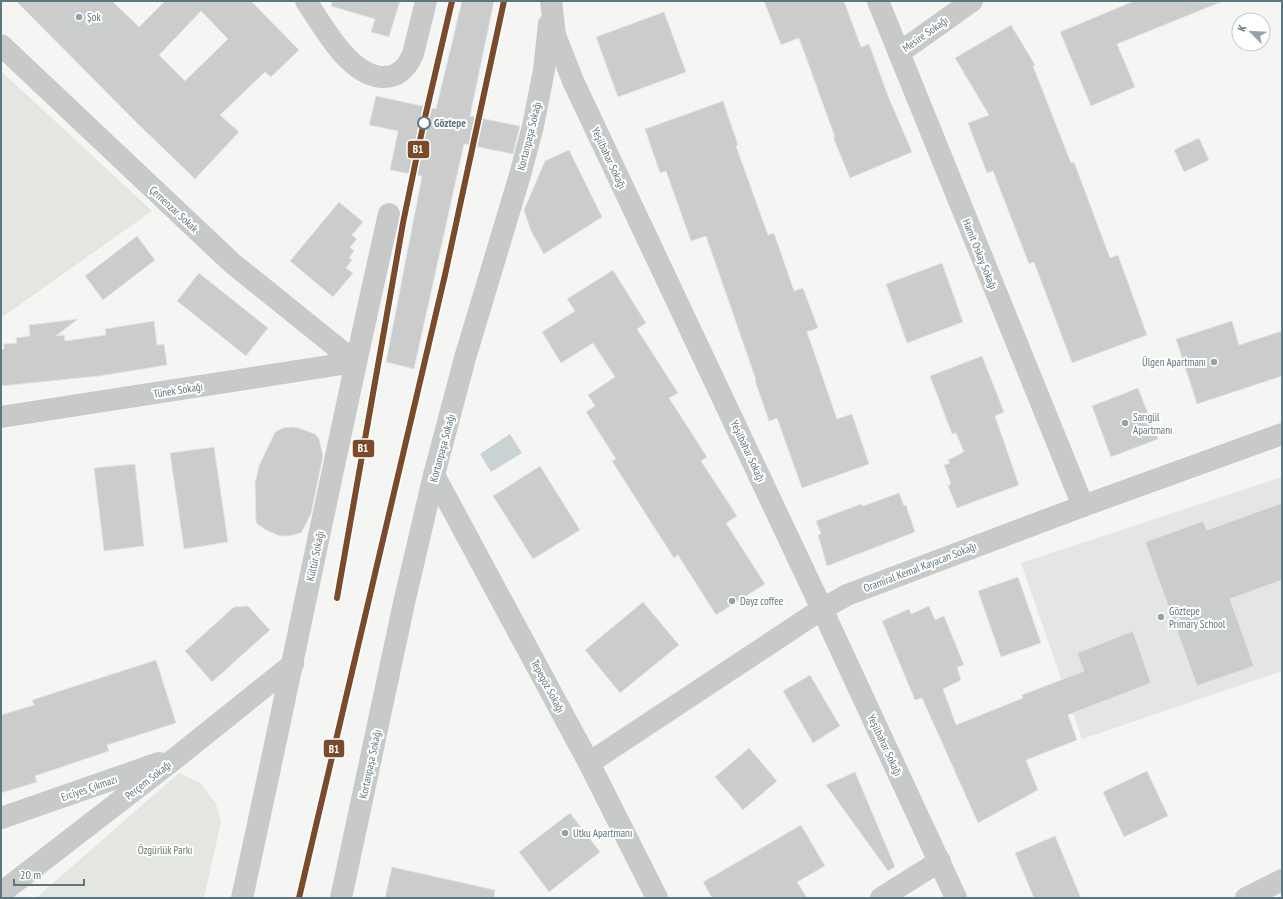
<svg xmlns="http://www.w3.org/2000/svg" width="1283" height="899" font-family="'PT Sans Narrow',sans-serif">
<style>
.built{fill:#e4e6e4}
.green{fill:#e4e7e1}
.water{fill:#c9d3d4}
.building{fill:#cbcdcd;stroke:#e4e4e4;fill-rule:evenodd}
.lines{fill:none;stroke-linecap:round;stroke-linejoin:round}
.minor{stroke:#c8caca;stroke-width:22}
.rail-1-casing{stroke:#fff;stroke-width:9}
.rail-1{stroke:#7a4b2a;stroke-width:6}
.poi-dot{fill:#95a2a7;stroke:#fff;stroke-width:1.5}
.stop-dot{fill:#fff;stroke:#61757e;stroke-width:2}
.labels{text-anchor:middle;stroke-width:4;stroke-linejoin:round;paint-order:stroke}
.poi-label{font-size:11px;fill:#61757e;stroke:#fff;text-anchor:start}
.street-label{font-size:11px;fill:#61757e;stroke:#fff}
.stop-label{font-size:11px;font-weight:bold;fill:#61757e;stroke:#fff;text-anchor:start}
.park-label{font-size:11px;fill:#6b7b64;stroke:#fff}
.line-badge{stroke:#fff;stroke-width:1.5}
.badge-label{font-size:11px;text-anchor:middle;font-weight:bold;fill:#fff}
</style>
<rect width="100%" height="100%" fill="#f5f5f4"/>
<!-- built -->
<path class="built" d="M1282,477v194l-200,68 -61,-176z"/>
<!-- green -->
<g class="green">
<path d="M1,71l151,140 -151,107z"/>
<path d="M179,773l22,10 15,21 5,18 -17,76h-168z"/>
</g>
<!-- water -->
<path class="water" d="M510,434l12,19 -31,19 -11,-18z"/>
<!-- building -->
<g class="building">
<path d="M16,1h96l27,26 26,-26h86l48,49 -28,27 -6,-5 -45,43 19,17 -44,47 -58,-56zM201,11l27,28 -43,42 -26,-26z"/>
<path d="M332,1h68l-11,36 -18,-5 4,-13 -44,-13z"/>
<path d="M462,1h32l-24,115 50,10 -7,28 -49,-10 -50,225 -28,-7 36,-186 -32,-6 8,-39 -29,-6 7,-29 60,13z"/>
<path d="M764,1h80l17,46 8,-3 19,52 24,56 -62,26 -17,-41h2l-36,-99 -18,7z"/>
<path d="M1134,1l87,1 -104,42 18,43 -44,19 -31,-74z"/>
<path d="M664,12l22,60 -68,25 -22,-60z"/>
<path d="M1011,25l24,40 -2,1 38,97 3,-1 36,96 8,-3 29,80 -75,28 -38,-101 -5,2 -36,-93 -6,2 -19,-50 21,-8 -34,-57z"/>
<path d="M723,101l15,44 -2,1 32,89 6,-2 20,58 9,-3 15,40 -11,4 30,87 15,-5 17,50 -67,24 -25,-70 -8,3 -14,-40 1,-1 -50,-144 -15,5 -25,-70 -6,2 -15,-44z"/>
<path d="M1199,138l10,22 -25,12 -10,-22z"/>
<path d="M569,150l33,67 -58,37 -13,-23 -7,-21 21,-49z"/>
<path d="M339,202l24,20 -11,13 5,4 -7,8 4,4 -5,7 3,2 -6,8 7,5 -20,24 -43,-36z"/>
<path d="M137,236l18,24 -52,40 -18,-24z"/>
<path d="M942,263l21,59 -56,21 -21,-59z"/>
<path d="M613,270l33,53 -9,6 41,64 -9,5 38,59 -6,4 36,55 -11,7 39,61 -49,31 -38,-60 -4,3 -27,-42 -35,-55 4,-2 -30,-47 9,-6 -7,-11 27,-18 -22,-34 -32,20 -19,-31 33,-21 -8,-12z"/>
<path d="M199,273l69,55 -22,28 -69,-55z"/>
<path d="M78,319l-22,17 8,-1 1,6 41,-6 -1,-6 49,-8 3,24 7,-1 3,21 -68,11 -98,10v-37h3v-5l13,-1 -1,-5 14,-2 -1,-11z"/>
<path d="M1232,321l7,24 43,-14v45l-85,28 -21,-65z"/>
<path d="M982,356l22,56 -9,4 24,69 -62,23 -9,-22 3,-2 -7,-19 6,-2 -2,-3 16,-8 -8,-19 -4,1 -22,-58z"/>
<path d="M1138,388l20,51 -47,18 -19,-51z"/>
<path d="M292,427l7,1 16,6 4,5 4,17 -12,58 -10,19 -12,3h-9l-14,-6 -10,-7 -1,-40 4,-17 16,-34 8,-4z"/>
<path d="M214,447l14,95 -44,7 -14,-96z"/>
<path d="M135,464l9,82 -40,5 -10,-83z"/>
<path d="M540,466l40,64 -47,29 -40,-63z"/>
<path d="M899,493l5,13 2,-1 9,27 -88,34 -9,-31 3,-1 -5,-13 45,-17 2,2z"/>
<path d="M1282,503v77l-52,19 24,67 -57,20 -52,-144 58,-21 4,9z"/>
<path d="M1018,577l23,66 -40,14 -23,-66z"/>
<path d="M643,602l36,43 -59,48 -35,-43z"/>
<path d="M248,606l22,24 -58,52 -27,-31 49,-44z"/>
<path d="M929,606l6,14 9,-4 20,49 -7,2 4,13 -18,9 13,36 67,-27 -1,-3 62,-24 -7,-18 56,-22 18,52 -83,32 9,25 -51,20 12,30 -60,33 -56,-125 -7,2 -33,-79 27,-12 2,5z"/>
<path d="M156,660l20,63 -69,22 2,6 -74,25 2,6 -36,11v-78l33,-10 -2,-5z"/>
<path d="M810,675l30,51 -27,17 -30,-52z"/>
<path d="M749,748l28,33 -34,29 -28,-33z"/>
<path d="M1147,771l21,45 -44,21 -21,-45z"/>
<path d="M855,772l40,95 -7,4 -62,-86z"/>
<path d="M570,813l30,39 -51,40 -30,-40z"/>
<path d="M801,825l24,41 -28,16 10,16h-95l-9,-16z"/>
<path d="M1055,836l26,62h-47l-19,-45z"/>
<path d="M392,867l103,23 -1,8h-109z"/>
</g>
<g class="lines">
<!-- minor -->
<g class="minor">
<path d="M306,1c17,25 42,73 75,76 17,1 26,-9 32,-23l13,-53"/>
<path d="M551,1l4,34 18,46 249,528 134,289"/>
<path d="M878,1l205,505"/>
<path d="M1,45l231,218 123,99"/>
<path d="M899,53l73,-52"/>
<path d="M1,417l354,-55"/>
<path d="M434,475l155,288 68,135"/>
<path d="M589,763l233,-154 25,-14 236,-89 199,-72"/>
<path d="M1,818l158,-55"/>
<path d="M1,893l176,-136 116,-93"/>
<path d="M242,898c50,-228 95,-456 147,-684"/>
<path d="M341,898l63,-295 30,-128 31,-117 55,-183 13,-49 11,-56 5,-46"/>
<path d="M881,898l59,-37"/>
<path d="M1246,898l36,-18"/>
</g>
<defs>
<g id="rail-1">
<path d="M337,598l66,-375 20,-97 29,-125"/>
<path d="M299,898l146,-623 59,-274"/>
</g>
</defs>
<!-- rail-1 casing -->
<use href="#rail-1" class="rail-1-casing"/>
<!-- rail-1 -->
<use href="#rail-1" class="rail-1"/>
</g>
<!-- markers -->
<g class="poi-dot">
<circle cx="79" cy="17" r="4"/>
<circle cx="1214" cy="362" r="4"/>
<circle cx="1125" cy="423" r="4"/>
<circle cx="732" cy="601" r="4"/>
<circle cx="1161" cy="617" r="4"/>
<circle cx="565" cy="833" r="4"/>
</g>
<circle class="stop-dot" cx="424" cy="123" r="6"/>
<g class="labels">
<!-- poi labels -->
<g class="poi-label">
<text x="87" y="21">Şok</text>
<text x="1206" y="366" text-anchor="end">Ülgen Apartmanı</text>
<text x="1133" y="421">Sarıgül<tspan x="1133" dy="13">Apartmanı</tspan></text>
<text x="740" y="605">Dayz coffee</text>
<text x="1169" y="615">Göztepe<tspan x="1169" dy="13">Primary School</tspan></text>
<text x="573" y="837">Utku Apartmanı</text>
</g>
<!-- street labels -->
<g class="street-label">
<text transform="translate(925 34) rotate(-35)" y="4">Mesire Sokağı</text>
<text transform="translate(529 136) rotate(-76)" y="4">Kortanpaşa Sokağı</text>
<text transform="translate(609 158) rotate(65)" y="4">Yeşilbahar Sokağı</text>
<text transform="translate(174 209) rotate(43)" y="4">Çemenzar Sokak</text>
<text transform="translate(980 254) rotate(68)" y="4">Hamit Oskay Sokağı</text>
<text transform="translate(178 390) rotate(-9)" y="4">Tünek Sokağı</text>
<text transform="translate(442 448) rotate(-75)" y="4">Kortanpaşa Sokağı</text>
<text transform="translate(748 451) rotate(65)" y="4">Yeşilbahar Sokağı</text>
<text transform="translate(315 556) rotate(-78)" y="4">Kültür Sokağı</text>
<text transform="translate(920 567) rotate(-21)" y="4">Oramiral Kemal Kayacan Sokağı</text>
<text transform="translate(548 686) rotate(62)" y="4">Tepegöz Sokağı</text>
<text transform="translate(885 745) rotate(65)" y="4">Yeşilbahar Sokağı</text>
<text transform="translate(370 764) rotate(-78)" y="4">Kortanpaşa Sokağı</text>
<text transform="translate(148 780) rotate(-38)" y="4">Perçem Sokağı</text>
<text transform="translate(89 788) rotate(-19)" y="4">Erciyes Çıkmazı</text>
</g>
<!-- stop labels -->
<g class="stop-label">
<text x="434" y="127">Göztepe</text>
</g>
<!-- park labels -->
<g class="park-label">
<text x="165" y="854">Özgürlük Parkı</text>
</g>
</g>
<g class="line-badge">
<rect x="407" y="140" width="23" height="19" rx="4" fill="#7a4b2a"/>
<rect x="352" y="439" width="23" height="19" rx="4" fill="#7a4b2a"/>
<rect x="323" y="739" width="22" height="19" rx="4" fill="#7a4b2a"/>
</g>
<g class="badge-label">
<text x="418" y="153">B1</text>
<text x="363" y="452">B1</text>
<text x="334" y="753">B1</text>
</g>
<!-- border -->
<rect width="1283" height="899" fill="none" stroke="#61757e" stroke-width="4"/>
<!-- north arrow -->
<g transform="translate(1251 32) rotate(294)"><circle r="19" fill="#ffffff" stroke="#c0c8cb"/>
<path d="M0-3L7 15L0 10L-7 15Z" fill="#95a2a7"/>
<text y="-6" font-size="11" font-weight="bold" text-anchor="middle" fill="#61757e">K</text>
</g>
<!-- scale -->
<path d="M14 879v6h70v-6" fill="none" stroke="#61757e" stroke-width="2"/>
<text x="20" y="879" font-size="12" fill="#61757e" stroke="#ffffff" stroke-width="3" paint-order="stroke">20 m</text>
</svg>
